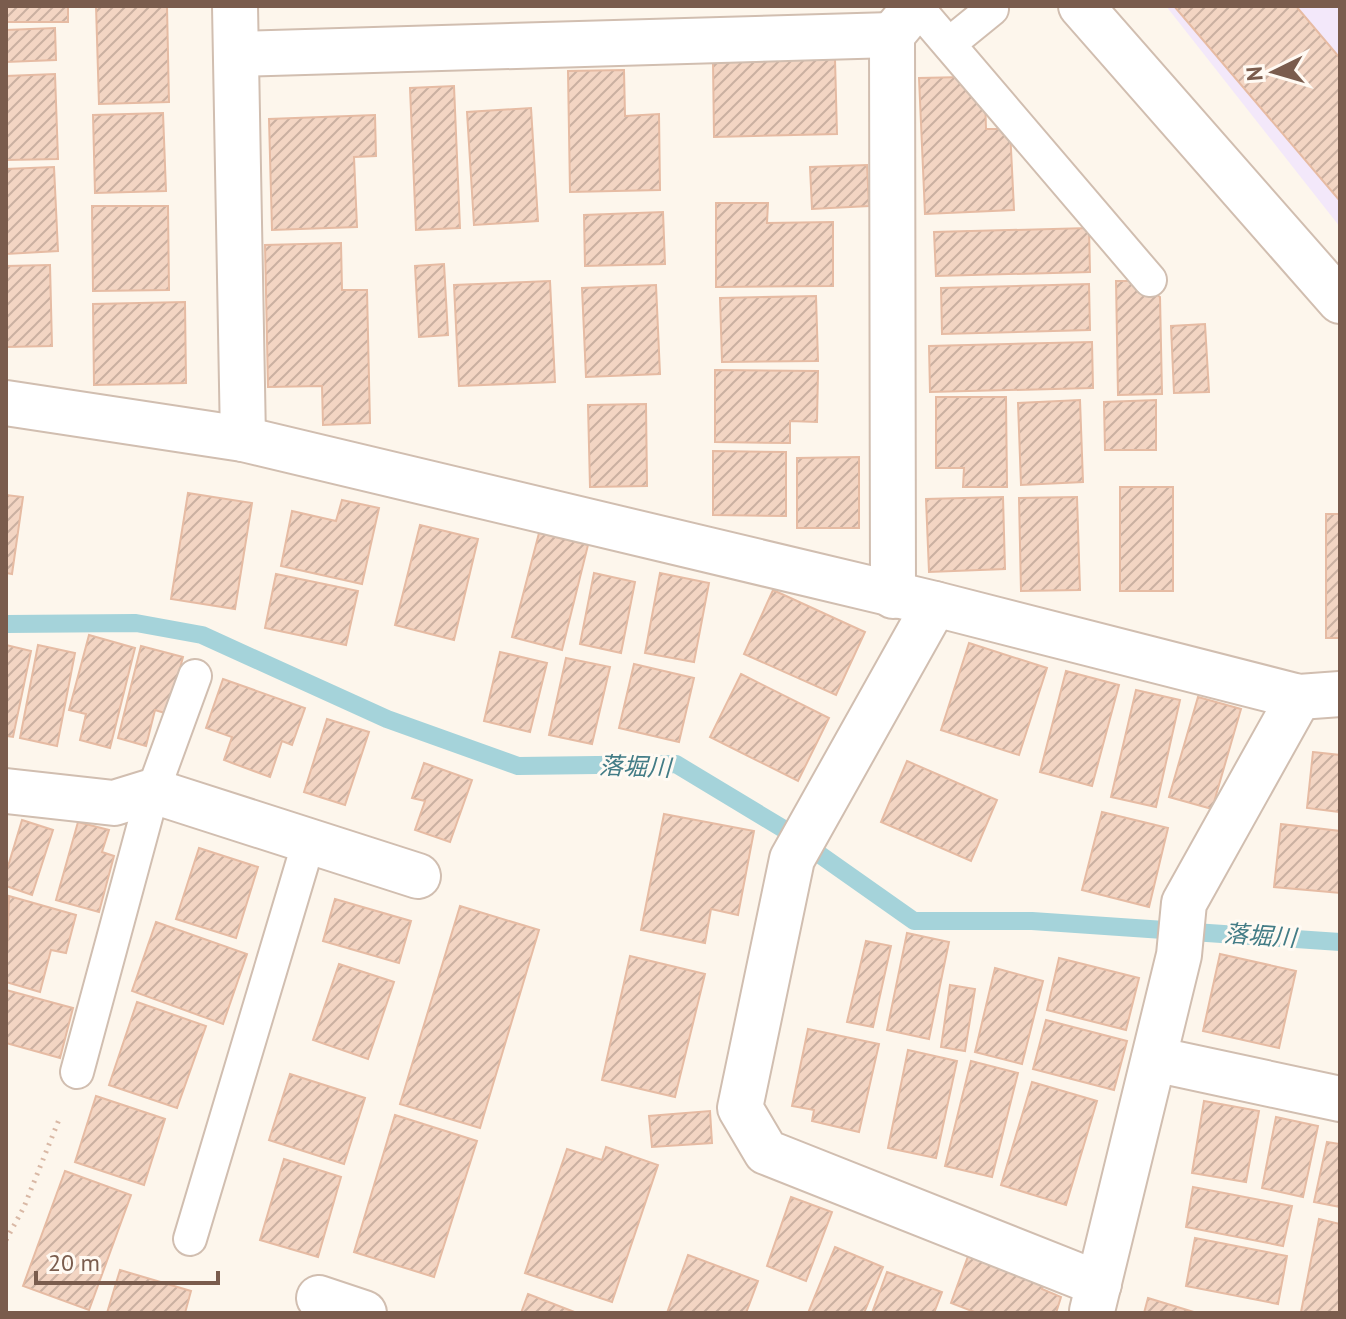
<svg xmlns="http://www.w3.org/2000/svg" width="1346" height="1319" font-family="'PT Sans','Noto Sans JP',sans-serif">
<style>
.education{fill:#f3e8fa}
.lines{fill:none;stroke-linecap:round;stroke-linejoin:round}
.stream{stroke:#a5d3da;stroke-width:18}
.building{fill:url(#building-hatch);stroke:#e6bba3;stroke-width:2}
.service-casing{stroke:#d1beb0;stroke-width:36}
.minor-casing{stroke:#d1beb0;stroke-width:48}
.tertiary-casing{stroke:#d1beb0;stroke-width:48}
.path{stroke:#d9b8a5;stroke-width:5;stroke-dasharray:2 6;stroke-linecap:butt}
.service{stroke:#fff;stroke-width:32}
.minor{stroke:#fff;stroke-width:44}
.tertiary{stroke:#fff;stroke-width:44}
.labels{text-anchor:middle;stroke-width:6;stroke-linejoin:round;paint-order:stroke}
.water-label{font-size:24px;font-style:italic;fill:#437c86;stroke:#fffaf3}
</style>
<defs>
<pattern id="building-hatch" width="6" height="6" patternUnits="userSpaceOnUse" patternTransform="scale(2)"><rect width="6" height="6" fill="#f3d5c3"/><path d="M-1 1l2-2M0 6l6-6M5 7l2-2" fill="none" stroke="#cab0a1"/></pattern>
</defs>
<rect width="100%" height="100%" fill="#fdf6ec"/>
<!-- education -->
<path class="education" d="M1166,6h174v221z"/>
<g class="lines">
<!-- stream -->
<path class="stream" d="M6,624l130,-1 66,12 185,84 131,47 158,-2 106,64 132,93h118l308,21"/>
</g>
<!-- building -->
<g class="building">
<rect x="6" y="6" width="62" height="16"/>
<path d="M96,6h71l2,96 -70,2z"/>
<path d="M1174,6h122l44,52v143z"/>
<path d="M55,28l1,32 -50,2v-32z"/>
<path d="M835,59l2,75 -123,3 -1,-75z"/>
<path d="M624,70l1,46 34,-2 1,76 -90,2 -2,-121z"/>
<path d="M55,74l3,85 -52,1v-84z"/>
<path d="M965,77l20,17 1,35h24l4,81 -89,4 -6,-136z"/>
<path d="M454,86l6,142 -44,2 -6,-142z"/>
<path d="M531,108l7,113 -64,4 -7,-113z"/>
<path d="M163,113l3,78 -71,2 -2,-78z"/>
<path d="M375,115l1,41 -22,1 3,70 -85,3 -3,-111z"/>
<path d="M867,165l2,41 -57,3 -2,-42z"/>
<path d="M54,167l4,84 -52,3v-85z"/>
<path d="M716,203h52l-1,20 66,-1v64l-117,1z"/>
<path d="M92,206h76l1,84 -76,1z"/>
<path d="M663,212l2,52 -80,2 -1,-51z"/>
<path d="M1089,228l1,44 -154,4 -2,-44z"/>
<path d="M341,243l1,47h25l3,133 -47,2 -1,-39 -54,1 -3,-142z"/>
<path d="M444,264l4,71 -29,2 -4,-71z"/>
<path d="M50,265l2,81 -46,1v-81z"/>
<path d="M550,281l5,101 -96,4 -5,-101z"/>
<path d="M1116,281h22l22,16 2,97 -44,1z"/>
<path d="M1089,284l1,46 -148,4 -1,-46z"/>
<path d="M656,285l4,89 -74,3 -4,-89z"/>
<path d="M816,296l2,65 -96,1 -2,-64z"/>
<path d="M185,302l1,81 -92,2 -1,-81z"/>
<path d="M1205,324l4,68 -35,1 -3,-67z"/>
<path d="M1092,342l1,46 -163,4 -1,-46z"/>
<path d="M715,370l103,1 -1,51 -27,-1v22l-75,-1z"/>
<path d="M936,397h70l1,90h-44l1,-19h-28z"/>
<path d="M1080,400l3,82 -62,3 -3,-82z"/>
<path d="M1156,400v50h-51l-1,-48z"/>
<path d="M646,404l1,82 -57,1 -2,-82z"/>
<path d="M713,451l73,1v64l-73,-1z"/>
<path d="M859,457v71h-62v-70z"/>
<rect x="1120" y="487" width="53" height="104"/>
<path d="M188,493l64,10 -17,106 -64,-10z"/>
<path d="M6,495l17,2 -11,77 -6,-1z"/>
<path d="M1003,497l2,72 -76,3 -3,-73z"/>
<path d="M1077,497l3,93 -59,1 -2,-93z"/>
<path d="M342,500l37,8 -17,76 -81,-18 11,-55 44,10z"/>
<rect x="1326" y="514" width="14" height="124"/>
<path d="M420,525l58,14 -24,101 -59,-15z"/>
<path d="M539,533l49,12 -26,105 -50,-13z"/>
<path d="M594,573l41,9 -14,71 -41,-9z"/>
<path d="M660,573l49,10 -15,79 -49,-9z"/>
<path d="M276,574l82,17 -12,54 -81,-17z"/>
<path d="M773,590l92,42 -29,63 -92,-41z"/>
<path d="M89,635l46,13 -25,100 -30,-8 6,-26 -17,-4z"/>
<path d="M969,643l78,25 -28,87 -78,-25z"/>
<path d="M6,645l25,6 -18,86 -7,-1z"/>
<path d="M38,645l37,8 -18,93 -37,-8z"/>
<path d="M141,646l42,11 -15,57 -13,-4 -9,36 -28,-8z"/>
<path d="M500,652l47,11 -17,69 -46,-11z"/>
<path d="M566,658l44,9 -18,77 -43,-9z"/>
<path d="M634,664l60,14 -15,64 -60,-14z"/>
<path d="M1066,671l53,14 -27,101 -52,-14z"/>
<path d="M741,674l88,44 -31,63 -88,-44z"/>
<path d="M223,679l82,29 -13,37 -10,-4 -12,36 -46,-17 8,-23 -26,-9z"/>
<path d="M1136,690l44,10 -24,107 -45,-10z"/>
<path d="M1198,697l43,12 -29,100 -43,-12z"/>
<path d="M327,719l42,13 -24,73 -41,-13z"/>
<path d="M1313,752l27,3v57l-33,-4z"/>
<path d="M907,761l90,39 -26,61 -90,-39z"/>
<path d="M424,763l48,17 -22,62 -35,-12 10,-29 -13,-3z"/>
<path d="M1102,812l66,16 -19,79 -67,-17z"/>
<path d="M664,814l90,17 -16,84 -27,-6 -6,34 -64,-13z"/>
<path d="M22,820l31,10 -21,65 -26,-9v-13z"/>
<path d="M78,822l31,8 -7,22 12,4 -15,56 -43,-12z"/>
<path d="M1281,824l59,7v62l-66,-6z"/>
<path d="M199,848l59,19 -22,71 -60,-19z"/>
<path d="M9,896l67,19 -10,38 -15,-3 -11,42 -34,-10z"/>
<path d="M335,899l76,22 -12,42 -76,-22z"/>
<path d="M460,906l79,24 -59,198 -80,-24z"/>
<path d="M156,922l91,32 -24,70 -91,-33z"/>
<path d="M907,933l42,9 -20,97 -42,-9z"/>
<path d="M866,941l25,5 -18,81 -26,-5z"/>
<path d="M1220,954l76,17 -17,77 -76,-17z"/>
<path d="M630,956l75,18 -30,123 -73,-17z"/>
<path d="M1059,958l80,20 -13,52 -79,-20z"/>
<path d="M339,964l55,18 -26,77 -55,-19z"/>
<path d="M995,968l48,13 -21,83 -47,-12z"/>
<path d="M950,985l25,4 -10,62 -24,-4z"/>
<path d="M6,990l67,18 -13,50 -54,-15z"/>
<path d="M137,1002l69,24 -29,82 -68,-23z"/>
<path d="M1046,1020l81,21 -13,49 -81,-21z"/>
<path d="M808,1029l71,15 -20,88 -47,-11 2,-11 -22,-4z"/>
<path d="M908,1050l49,11 -21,97 -48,-10z"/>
<path d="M971,1061l47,12 -26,104 -47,-11z"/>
<path d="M290,1074l75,24 -21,66 -75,-24z"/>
<path d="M1032,1082l65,19 -31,104 -65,-20z"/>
<path d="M96,1096l69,23 -21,66 -69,-23z"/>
<path d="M1204,1101l55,10 -13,71 -54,-9z"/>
<path d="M710,1111l2,32 -60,4 -3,-31z"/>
<path d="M395,1115l82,26 -43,136 -80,-25z"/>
<path d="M1276,1117l42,9 -15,71 -41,-9z"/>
<path d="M1327,1142l13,2v63l-26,-5z"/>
<path d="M606,1147l52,18 -46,137 -87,-29 42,-124 35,11z"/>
<path d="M284,1159l57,18 -23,80 -58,-17z"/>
<path d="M65,1171l66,24 -42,115 -66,-24z"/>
<path d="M1193,1187l99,19 -9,40 -97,-19z"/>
<path d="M791,1197l41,15 -26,69 -39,-15z"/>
<path d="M1319,1219l21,5v89l-39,-1z"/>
<path d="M1195,1238l92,18 -9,48 -92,-18z"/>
<path d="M835,1247l48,20 -19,46h-56z"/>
<path d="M971,1248l75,29 -4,12 19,8 -5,16h-79l-26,-10z"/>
<path d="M688,1255l70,26 -12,32h-79z"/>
<path d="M120,1270l71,21 -6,22h-78z"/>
<path d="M887,1272l55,20 -8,21h-62z"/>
<path d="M528,1294l49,19h-56z"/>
<path d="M1148,1298l49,15h-53z"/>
</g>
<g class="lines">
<defs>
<g id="service">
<path d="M916,6l234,274"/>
<path d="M949,44l43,-35"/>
<path d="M77,1072l76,-281 42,-115"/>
<path d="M190,1239l119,-398"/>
</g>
<g id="minor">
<path d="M235,6l8,433"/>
<path d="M236,54l656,-19"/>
<path d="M6,403l237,36 692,165 364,93 41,-3"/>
<path d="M893,596l-1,-561 24,-29"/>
<path d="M935,604l-143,255 -52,249 26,44 333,132"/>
<path d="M6,791l108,12 39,-12 265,85"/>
<path d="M1154,1059l186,40"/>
<path d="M319,1298l45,15"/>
<path d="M1092,1311l87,-356 5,-52 115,-206"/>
</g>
<path id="tertiary" d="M1081,6l259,295"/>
</defs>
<!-- service casing -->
<use href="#service" class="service-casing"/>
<!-- minor casing -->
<use href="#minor" class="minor-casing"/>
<!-- tertiary casing -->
<use href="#tertiary" class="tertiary-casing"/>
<!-- path -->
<path class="path" d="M6,1240l18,-33 36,-90"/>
<!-- service -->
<use href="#service" class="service"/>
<!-- minor -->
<use href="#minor" class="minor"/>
<!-- tertiary -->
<use href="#tertiary" class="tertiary"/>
</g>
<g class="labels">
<!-- water labels -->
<g class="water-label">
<text transform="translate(635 767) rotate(2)" y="8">落堀川</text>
<text transform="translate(1260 936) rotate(4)" y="8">落堀川</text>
</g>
</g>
<!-- border -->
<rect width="1346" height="1319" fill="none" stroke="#7a5c4d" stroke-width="16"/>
<!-- north arrow -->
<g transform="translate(1274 72) rotate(265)" stroke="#fffaf3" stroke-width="6" paint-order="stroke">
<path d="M0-6L14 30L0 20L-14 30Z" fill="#7a5c4d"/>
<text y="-12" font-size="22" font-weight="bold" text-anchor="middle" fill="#7a5c4d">N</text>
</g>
<!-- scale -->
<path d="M36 1271v12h182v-12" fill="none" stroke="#7a5c4d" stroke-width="4"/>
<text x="48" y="1271" font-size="24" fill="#7a5c4d" stroke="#fffaf3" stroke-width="6" paint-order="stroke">20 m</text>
</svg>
